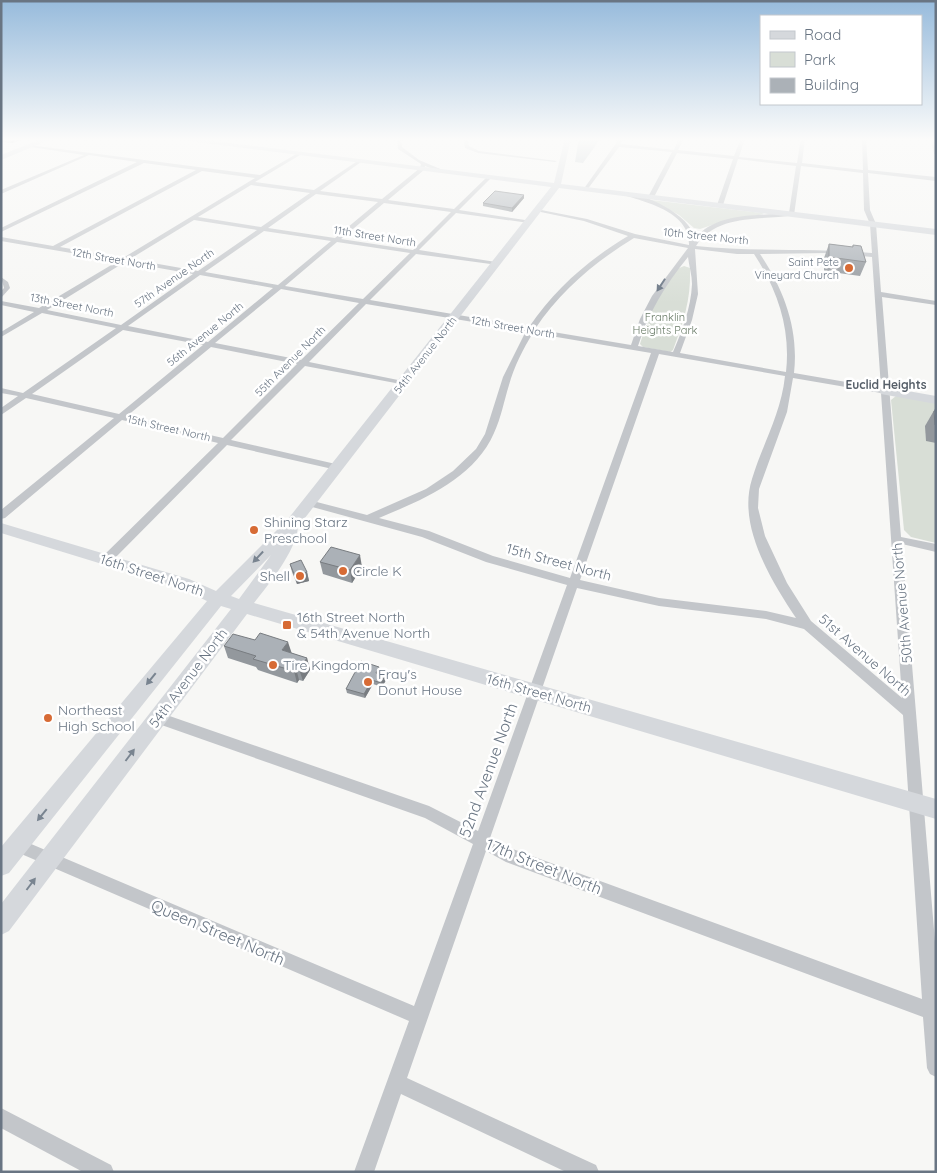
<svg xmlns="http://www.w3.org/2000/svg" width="937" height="1173" font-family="Quicksand,sans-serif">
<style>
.green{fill:#d8ded6}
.water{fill:#bdc5cb}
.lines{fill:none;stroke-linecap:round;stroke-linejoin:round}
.street{fill:#c3c6ca;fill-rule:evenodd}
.secondary{fill:#d5d8dc;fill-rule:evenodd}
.wall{fill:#93989d}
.shaded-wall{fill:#787c80}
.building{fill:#abb1b7;stroke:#787c80}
.oneway{fill:#697583}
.oneway2{fill:#798490}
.poi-dot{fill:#d76b35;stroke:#fff;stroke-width:2}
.labels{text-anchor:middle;stroke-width:5;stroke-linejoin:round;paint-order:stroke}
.far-street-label{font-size:11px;fill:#697583;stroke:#fff}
.far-poi-label{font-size:11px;fill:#697583;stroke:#fff;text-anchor:end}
.far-park-label{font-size:11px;fill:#697b67;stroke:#fff}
.far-neighbourhood-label{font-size:12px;font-weight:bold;fill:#565f69;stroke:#fff}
.poi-label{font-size:14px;fill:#697583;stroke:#fff;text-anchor:start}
.street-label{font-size:14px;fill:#697583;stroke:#fff}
.near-street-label{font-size:16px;fill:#697583;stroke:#fff}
</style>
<rect width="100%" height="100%" fill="#f7f7f5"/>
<!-- green -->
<g class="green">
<path d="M651,200l111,13 2,1 -43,8 -21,7 -6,-1 -15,-13z"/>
<path d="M684,266l6,2v3c1,29 -7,52 -17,79l-3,2 -27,-5 -3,-3 11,-35 26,-40z"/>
<path d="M896,396l40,7v140l-25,-6 -7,-7 -13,-130z"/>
</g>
<!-- water -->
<path class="water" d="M579,138h22l-18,25 -8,-1z"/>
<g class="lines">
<!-- street -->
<g class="street">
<path d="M397,138h4l1,9 17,13 26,11 -5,1 -15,-6 -1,4 -36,30 66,9 35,-34 2,3 -32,32 73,11 -3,2 -73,-10 -37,37 77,12 3,2 -1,1 -82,-11 -46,46 159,27c26,-38 59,-67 99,-91l-44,-15 -48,-10v-2l51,10 48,15 54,11c1,-34 -44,-43 -69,-51v-2c22,0 71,22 75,47 20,-27 64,-23 94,-26l7,-47 -58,-7 -15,46 -3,2 -3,-2 16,-46 -56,-6 -23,44 -3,2 -3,-2 24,-45 -53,-5 -32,43h-4l36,-51 4,1 -2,4 53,6 5,-12h5l-6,12 56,6 7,-18h4l-6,19 58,6 4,-25h4l-3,25 61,7 -1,-32h4l2,32 68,7v4l-68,-8 2,37 6,14 5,68 55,9v4l-54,-8 19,240 35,7v8l-34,-8 34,410v123l-6,-3 -3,-6 -4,-51 -417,-155 -20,-11 -79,227 189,87 3,7h-33l-165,-78 -27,78h-20l55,-151 -397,-171 -3,-5 3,-5 5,-2 397,168 59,-162 -48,-26 -272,-96 -2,-4 2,-4 5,-2 271,94 49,25 89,-246 -81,-23 -64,-25 -117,-32 -1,-2 5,-3 58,15 59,-26 27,-18 23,-22 9,-15 18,-57 23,-46 -160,-27 -57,58 94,19h3v4l-101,-19 -74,74 109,25v4l-3,1 -110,-25 -117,118 -4,1 -5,-4 1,-3 116,-114 -96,-23 -117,98 -4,1v-9l113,-92 -88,-20 -25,17v-7l17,-12 -17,-3v-5l22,5 93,-65 -74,-15 -41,24v-5l33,-20 -33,-7v-4l38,7 79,-47 -117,-20v-4l52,9 143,-76 -52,-7 -143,69v-4l136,-66 -48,-7 -88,39v-4l83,-35 -53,-8 -2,-2 231,30 38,-22 2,2 -45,27 59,8 45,-30 2,2 -41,29 62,8 38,-31 1,-4 -23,-15zM801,166l62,7 1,37 6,14 2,29c-59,-5 -117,-1 -176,-7 21,-33 65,-25 98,-31zM202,171l53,7 -132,80 -63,-11zM251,185l59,8 -49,34 -63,-10zM316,194l62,8 -43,36 -67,-10zM384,203l67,9 -38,38 -72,-11zM194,220l63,10 -59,41 -68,-12zM264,231l67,10 -53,44 -73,-13zM634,238l54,10 -36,48 -12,23 -9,26 -96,-16c26,-39 60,-67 99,-91zM337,242l73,11 -47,46 -78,-13zM695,249l42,5h17c23,35 37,74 32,118l-106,-19 12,-33 6,-26zM828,253l44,4 9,131 -87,-15c5,-44 -10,-83 -34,-119zM688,257c1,9 4,18 4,27 -1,24 -10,47 -19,68l-35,-6c11,-34 27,-61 50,-89zM125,262l68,12 -72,51 -74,-15zM200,275l73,13 -65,54 -80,-16zM281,289l78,14 -58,57 -86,-17zM123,330l80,15 -84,69 -87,-20zM533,333l118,20 -81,225 -77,-22 -64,-25 -50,-13c43,-18 95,-39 115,-85 7,-15 10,-32 15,-48 5,-18 14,-36 24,-52zM211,347l86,17 -74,74 -96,-22zM659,354l126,22c-4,38 -22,67 -33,103 -15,47 19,101 44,139l-30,-7 -107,-13 -79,-18zM793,378l88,15 21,305 -91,-77 -24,-38 -22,-47 -7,-28 1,-19 28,-77zM577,588l82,18 107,13 38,10 99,86 19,284 -412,-151 -20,-10z"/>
<path d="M463,138h4l2,8 10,5 78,10 -2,1 -77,-9 -13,-5z"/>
<path d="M555,138h6l1,2 -2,1z"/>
<path d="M930,138h4l2,17 -2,-1z"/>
<path d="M1,277l7,5 2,6 -9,10v-7l3,-3z"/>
<path d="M1,1108l110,57 3,7h-31l-82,-44z"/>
</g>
<!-- secondary -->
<g class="secondary">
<path d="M44,138h10l-53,22v-5z"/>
<path d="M165,138h23l366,45 11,-45h6l-10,46 375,45v6l-377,-47 -261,339c-2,24 -29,57 -44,76l682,196v20l-689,-205 -238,317 -8,4v-31l230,-295 -10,-3 -212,267 -8,3v-29l206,-246 -30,-14 -176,-54v-10l188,56 27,12 72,-72 263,-332zM271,555l-32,44 -8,-3z"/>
<path d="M885,387l51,9v8l-55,-10 -2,-3z"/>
</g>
</g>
<!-- wall -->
<g class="wall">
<path d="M1,138h24l-13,5 -11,-1z"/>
<path d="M68,138h19l1,3z"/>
<path d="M524,195v3l-12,14 -29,-6v-3z"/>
<path d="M829,244l23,3 1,-2 13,17 -6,14 -36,-5v-13z"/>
<path d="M936,407v36l-10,-2 -1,-15z"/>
<path d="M320,562l42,5 -10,16 -29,-9z"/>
<path d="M290,564l17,8 2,9 -12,3 -5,-12z"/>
<path d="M224,646l67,7 16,5 3,12 -7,11 -4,-1 -2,3 -39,-13 -2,-3 -28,-9z"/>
<path d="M380,670l-2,4 7,2 1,4 -4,7 -9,-3 -8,14 -18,-5 -1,-4z"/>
</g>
<!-- shaded-wall -->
<g class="shaded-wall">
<path d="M14,138h11l-13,5 -2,-3z"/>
<path d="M524,195v3l-12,14v-4z"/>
<path d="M360,555l2,12 -10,16 -2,-13z"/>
<path d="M307,572l2,9 -12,3 -2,-8z"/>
<path d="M288,642l4,12 -10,-4z"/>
<path d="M307,658l3,12 -7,11 -4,-12z"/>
<path d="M379,667l1,3 -4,7v-4z"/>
<path d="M296,668l3,12 -2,3 -3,-12z"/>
<path d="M385,676l1,4 -4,7 -1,-4z"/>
<path d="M372,680l1,4 -8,14 -1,-4z"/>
</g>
<!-- building -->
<g class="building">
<path d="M1,138h13l-4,2z"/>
<path d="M495,191l29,4 -12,13 -29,-5z"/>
<path d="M829,244l24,3v-2l8,1 5,16 -37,-5z"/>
<path d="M934,411h2v14h-1z"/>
<path d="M331,547l29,8 -10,15 -30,-8z"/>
<path d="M301,560l6,12 -12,4 -5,-12z"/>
<path d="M260,633l28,9 -6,8 25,8 -8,11 -3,-1 -2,3 -41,-12 3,-3 -32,-10 9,-12 22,6z"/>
<path d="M361,661l18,6 -3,6 9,3 -4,7 -9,-3 -8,14 -18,-5z"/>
</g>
<!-- one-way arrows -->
<defs><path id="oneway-solid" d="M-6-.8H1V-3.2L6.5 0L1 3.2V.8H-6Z" transform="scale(1.25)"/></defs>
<use class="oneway" href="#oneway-solid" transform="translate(661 285) rotate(123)"/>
<g class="oneway2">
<use href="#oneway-solid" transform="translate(258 557) rotate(133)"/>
<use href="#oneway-solid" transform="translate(151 679) rotate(129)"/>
<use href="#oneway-solid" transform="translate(130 755) rotate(-53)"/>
<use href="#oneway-solid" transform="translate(42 815) rotate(129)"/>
<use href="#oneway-solid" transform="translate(31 884) rotate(-53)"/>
</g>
<!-- sky -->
<linearGradient id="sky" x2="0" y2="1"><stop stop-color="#97bbdc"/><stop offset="0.46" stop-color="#fbfbfa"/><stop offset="1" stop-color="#fbfbfa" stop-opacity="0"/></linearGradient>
<rect width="937" height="303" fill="url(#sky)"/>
<!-- markers -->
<g class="poi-dot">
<circle cx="849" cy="268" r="5"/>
<circle cx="254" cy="530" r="5"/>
<circle cx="343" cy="571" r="5"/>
<circle cx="300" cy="576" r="5"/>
<rect x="282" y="620" width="10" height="10" rx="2.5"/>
<circle cx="273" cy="665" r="5"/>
<circle cx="368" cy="682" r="5"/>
<circle cx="48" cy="718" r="5"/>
</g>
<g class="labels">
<!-- far-street labels -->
<g class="far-street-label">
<text transform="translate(375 236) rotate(9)" y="4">11th Street North</text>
<text transform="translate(706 236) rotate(6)" y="4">10th Street North</text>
<text transform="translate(114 259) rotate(10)" y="4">12th Street North</text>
<text transform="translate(174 278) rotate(-35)" y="4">57th Avenue North</text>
<text transform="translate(72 305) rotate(11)" y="4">13th Street North</text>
<text transform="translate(513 327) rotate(10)" y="4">12th Street North</text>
<text transform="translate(205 334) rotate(-39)" y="4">56th Avenue North</text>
<text transform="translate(425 355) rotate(-52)" y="4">54th Avenue North</text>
<text transform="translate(290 361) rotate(-45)" y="4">55th Avenue North</text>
<text transform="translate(169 428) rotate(13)" y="4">15th Street North</text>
</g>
<!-- far-poi labels -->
<g class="far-poi-label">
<text x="839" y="266">Saint Pete<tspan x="839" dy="13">Vineyard Church</tspan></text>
</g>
<!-- far-park labels -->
<g class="far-park-label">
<text x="665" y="321">Franklin<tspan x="665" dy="13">Heights Park</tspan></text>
</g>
<!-- far-neighbourhood labels -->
<g class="far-neighbourhood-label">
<text x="886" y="389">Euclid Heights</text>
</g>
<!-- poi labels -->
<g class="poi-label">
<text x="264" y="527">Shining Starz<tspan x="264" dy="16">Preschool</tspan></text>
<text x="353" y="576">Circle K</text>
<text x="290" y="581" text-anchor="end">Shell</text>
<text x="297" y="622">16th Street North<tspan x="297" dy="16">&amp; 54th Avenue North</tspan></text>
<text x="283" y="670">Tire Kingdom</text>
<text x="378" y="679">Fray's<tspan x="378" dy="16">Donut House</tspan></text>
<text x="58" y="715">Northeast<tspan x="58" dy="16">High School</tspan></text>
</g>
<!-- street labels -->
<g class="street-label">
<text transform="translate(559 562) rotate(15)" y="5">15th Street North</text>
<text transform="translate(152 575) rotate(18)" y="5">16th Street North</text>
<text transform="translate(902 603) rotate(-95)" y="5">50th Avenue North</text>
<text transform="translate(865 655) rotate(41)" y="5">51st Avenue North</text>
<text transform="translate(188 678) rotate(-53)" y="5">54th Avenue North</text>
<text transform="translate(539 693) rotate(16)" y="5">16th Street North</text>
</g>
<!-- near-street labels -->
<g class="near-street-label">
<text transform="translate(488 770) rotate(-70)" y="6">52nd Avenue North</text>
<text transform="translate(544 866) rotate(22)" y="6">17th Street North</text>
<text transform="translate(218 932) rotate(23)" y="6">Queen Street North</text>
</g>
</g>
<!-- border -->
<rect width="937" height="1173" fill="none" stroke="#697583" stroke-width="5"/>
<!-- legend -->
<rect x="760" y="15" width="162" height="90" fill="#ffffff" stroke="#c3c8cd"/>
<rect x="770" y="31" width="25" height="8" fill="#d5d8dc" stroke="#c3c8cd"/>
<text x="804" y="40" font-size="15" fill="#697583">Road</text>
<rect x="770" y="52" width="25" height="15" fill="#d8ded6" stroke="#c3c8cd"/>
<text x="804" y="65" font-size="15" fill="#697583">Park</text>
<rect x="770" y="78" width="25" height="15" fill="#abb1b7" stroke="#c3c8cd"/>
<text x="804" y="90" font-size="15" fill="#697583">Building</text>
</svg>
